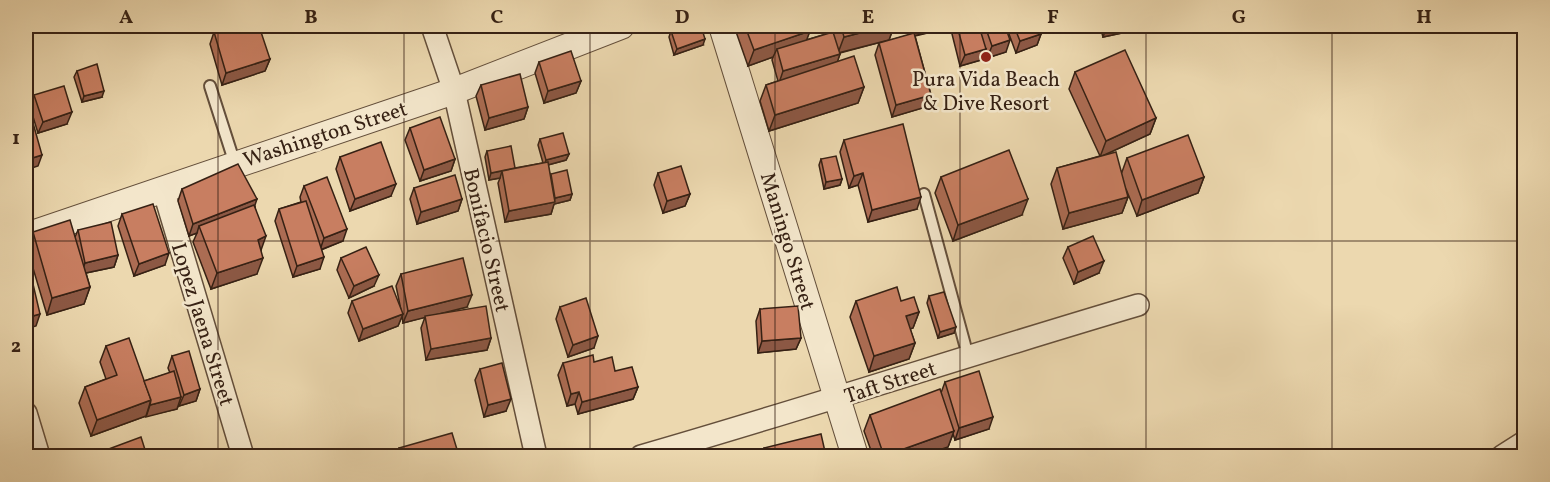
<svg xmlns="http://www.w3.org/2000/svg" width="1550" height="482" font-family="Vollkorn,serif">
<style>
.lines{fill:none;stroke-linecap:round;stroke-linejoin:round}
.service-casing{stroke:#644f3b;stroke-width:14}
.minor-casing{stroke:#644f3b;stroke-width:24}
.tertiary-casing{stroke:#644f3b;stroke-width:28}
.service{stroke:#f3e6cb;stroke-width:10}
.minor{stroke:#f3e6cb;stroke-width:21}
.tertiary{stroke:#f3e6cb;stroke-width:26}
.wall{fill:#ac6c53;stroke:#362114;stroke-width:1.5}
.shaded-wall{fill:#8c5844;stroke:#362114;stroke-width:1.5}
.building{fill:#c87e61;stroke:#362114;stroke-width:1.5}
.grid{fill:none;stroke:#362114;stroke-width:1.5;stroke-opacity:0.55}
.poi-dot{fill:#8f2418;stroke:#f3e6cb;stroke-width:2}
.labels{text-anchor:middle;stroke-width:5;stroke-linejoin:round;paint-order:stroke}
.poi-label{font-size:21px;fill:#362114;stroke:#f3e6cb}
.street-label{font-size:21px;fill:#362114;stroke:#f3e6cb}
.neatline{fill:none;stroke:#362114;stroke-width:2}
.grid-label{font-size:20px;text-anchor:middle;font-weight:bold;fill:#362114}
</style>
<rect width="100%" height="100%" fill="#ecd8af"/>
<filter id="stains"><feTurbulence type="fractalNoise" baseFrequency=".00333" numOctaves="4"/><feColorMatrix values="0 0 0 0 .2 0 0 0 0 .09 0 0 0 0 .02 0 0 0 .5 -.17"/></filter>
<radialGradient id="worn" r=".72"><stop offset=".6" stop-color="#630" stop-opacity="0"/><stop offset="1" stop-color="#630" stop-opacity=".3"/></radialGradient>
<g class="lines">
<defs>
<g id="service">
<path d="M210,86l25,78"/>
<path d="M924,194l44,162"/>
</g>
<g id="minor">
<path d="M432,26l22,65 82,365"/>
<path d="M164,192l79,264"/>
<path d="M26,413l13,43"/>
<path d="M641,456c167,-48 331,-102 497,-151"/>
<path d="M1502,456l22,-14"/>
</g>
<g id="tertiary">
<path d="M722,26l133,430"/>
<path d="M26,236l428,-145 167,-65"/>
</g>
</defs>
<!-- service casing -->
<use href="#service" class="service-casing"/>
<!-- minor casing -->
<use href="#minor" class="minor-casing"/>
<!-- tertiary casing -->
<use href="#tertiary" class="tertiary-casing"/>
<!-- service -->
<use href="#service" class="service"/>
<!-- minor -->
<use href="#minor" class="minor"/>
<!-- tertiary -->
<use href="#tertiary" class="tertiary"/>
</g>
<!-- wall -->
<g class="wall">
<path d="M734,26h74l2,5 -4,9 27,-8 -2,-6h63l-5,14 -49,13v1l-3,8 27,25 -6,16 -89,28 -9,-30 6,-16 12,-4 -6,-21 1,-3 -25,9z"/>
<path d="M911,26h38l-1,2 -33,8 16,59 -5,12 -34,10 -17,-62 4,-12 34,-9z"/>
<path d="M952,26h53l1,26 -19,6 -2,-7 -4,9 -21,6 -9,-36z"/>
<path d="M1006,26h32l3,8 -4,11 -21,8z"/>
<path d="M1100,26h46l-1,2 -42,9z"/>
<path d="M671,31l32,14 -29,10 -5,-18z"/>
<path d="M214,32l56,27 -5,12 -43,14 -12,-41z"/>
<path d="M539,62l42,19 -5,12 -32,10 -9,-30z"/>
<path d="M77,71l25,26 -20,5 -8,-25z"/>
<path d="M1075,72l81,46 -6,16 -46,21 18,17 5,-14 77,19 -6,16 -61,23 -11,-27 2,8 -6,16 -59,16 -12,-45 6,-16 43,-12 -31,-67z"/>
<path d="M481,85l47,22 -4,12 -39,11 -9,-34z"/>
<path d="M34,95l33,29 -29,9 -8,-26z"/>
<path d="M410,128l45,31 -4,12 -31,10 -15,-41z"/>
<path d="M540,139l29,15 -3,6 -18,5 2,11 1,-2 21,20 -2,6 -16,4 -3,10 -46,8 -7,-39 2,-5 -11,2 -4,-23 2,-6 28,17 28,-5 -5,-18z"/>
<path d="M844,140l73,69 -49,13 -10,-37 -9,3 -9,-36z"/>
<path d="M340,157l51,39 -41,15 -14,-42z"/>
<path d="M821,159l21,20 -2,6 -16,4 -5,-24z"/>
<path d="M658,173l32,21 -5,12 -22,7 -9,-28z"/>
<path d="M941,177l81,38 -69,26 -18,-48z"/>
<path d="M304,186l39,55 -22,9 -1,19 -27,8 -18,-56 4,-12 22,-7 -1,-5z"/>
<path d="M414,188l48,11 -4,12 -41,13 -7,-25z"/>
<path d="M182,189l73,17 6,44 -4,24 -46,15 -18,-47 4,-9 -8,3 -11,-35z"/>
<path d="M122,214l43,51 -31,11 -16,-50z"/>
<path d="M78,230l40,25 -4,12 -28,6 4,14 -6,17 -37,11 -20,-67 6,-16 42,5z"/>
<path d="M1068,247l31,26 -25,11 -11,-26z"/>
<path d="M341,258l33,28 -25,12 -12,-28z"/>
<path d="M401,274l66,33 -25,6 49,25 -4,12 -61,10 -5,-32 4,-11 -22,6 -1,-7 -4,10 -39,15 -11,-28 4,-12 49,9 -5,-24z"/>
<path d="M929,296l25,37 -16,5 -11,-35z"/>
<path d="M856,301h45l18,11 -6,16 -3,1 5,14 -6,16 -40,13 -19,-55z"/>
<path d="M560,307l34,41 -26,9 -12,-38z"/>
<path d="M760,309l41,29 -5,11 -38,4 -2,-32z"/>
<path d="M106,346l38,35 26,-8 -2,-5 4,-12 28,33 -4,12 -17,5v-2l-2,5 -31,7 -55,20 -12,-33 6,-16 21,-8 -6,-17z"/>
<path d="M594,362l21,9 23,16 -5,12 -55,15 -3,-10 -8,2 -9,-31 5,-12z"/>
<path d="M480,369l26,42 -22,6 -9,-37z"/>
<path d="M945,382l44,47 -34,11 -2,-6 -5,13 -27,9h-48l-9,-25 6,-16 71,-22z"/>
<path d="M399,448l60,8h-63z"/>
<path d="M764,448l62,8h-65z"/>
</g>
<!-- shaded-wall -->
<g class="shaded-wall">
<path d="M887,26h7l-5,14 -51,13 6,-16z"/>
<path d="M917,26h32l-1,2 -35,8z"/>
<path d="M1107,26h39l-1,2 -42,9z"/>
<path d="M810,31l-6,16 -27,2 -4,8 -25,9 6,-16z"/>
<path d="M1041,34l-4,11 -21,8 4,-12z"/>
<path d="M705,39l-2,6 -29,10 3,-6z"/>
<path d="M1010,40l-4,12 -19,6 5,-12z"/>
<path d="M986,49l-5,11 -21,6 5,-11z"/>
<path d="M840,54l-4,12 -57,17 4,-12z"/>
<path d="M270,59l-5,12 -43,14 4,-12z"/>
<path d="M581,81l-5,12 -32,10 4,-12z"/>
<path d="M864,87l-6,16 -89,28 6,-16z"/>
<path d="M104,91l-2,6 -20,5 2,-6z"/>
<path d="M931,95l-5,12 -34,10 4,-12z"/>
<path d="M528,107l-4,12 -39,11 4,-12z"/>
<path d="M72,112l-5,12 -29,9 5,-11z"/>
<path d="M1156,118l-6,16 -50,23 6,-16z"/>
<path d="M569,154l-3,6 -22,6 2,-6z"/>
<path d="M42,155l-4,11 -12,4v-10z"/>
<path d="M455,159l-4,12 -31,10 4,-11z"/>
<path d="M502,171l-2,7 -11,2 2,-7z"/>
<path d="M863,173l-5,12 -9,3 5,-12z"/>
<path d="M1204,177l-6,16 -61,23 5,-16z"/>
<path d="M842,179l-2,6 -16,4 2,-7z"/>
<path d="M396,184l-5,12 -41,15 5,-12z"/>
<path d="M572,194l-2,6 -16,4 -3,10 -46,8 4,-11 45,-9 1,-4z"/>
<path d="M690,194l-5,12 -22,7 4,-12z"/>
<path d="M921,197l-4,12 -49,13 4,-12z"/>
<path d="M1128,197l-6,16 -59,16 6,-16z"/>
<path d="M257,199l-4,12 -54,15 -2,7 -8,3 4,-12z"/>
<path d="M462,199l-4,12 -41,13 4,-12z"/>
<path d="M1028,199l-6,16 -69,26 5,-16z"/>
<path d="M347,229l-4,12 -23,9 4,-12z"/>
<path d="M266,236l-6,17 -2,-13z"/>
<path d="M169,253l-4,12 -31,11 5,-12z"/>
<path d="M118,255l-4,12 -33,7 4,-11z"/>
<path d="M324,257l-4,12 -27,8 4,-11z"/>
<path d="M263,258l-6,16 -46,15 6,-16z"/>
<path d="M1104,261l-5,12 -25,11 4,-12z"/>
<path d="M379,275l-5,11 -25,12 5,-12z"/>
<path d="M90,287l-6,17 -37,11 5,-17z"/>
<path d="M472,295l-5,12 -64,16 5,-12z"/>
<path d="M919,312l-6,16 -13,4 6,-16z"/>
<path d="M40,314l-4,12 -10,3v-11z"/>
<path d="M403,314l-5,12 -39,15 4,-12z"/>
<path d="M956,327l-2,6 -16,5 2,-6z"/>
<path d="M598,336l-4,12 -26,9 5,-12z"/>
<path d="M491,338l-4,12 -61,10 5,-11z"/>
<path d="M801,338l-5,11 -38,4 4,-12z"/>
<path d="M915,343l-6,16 -40,13 5,-16z"/>
<path d="M638,387l-5,12 -55,15 4,-12z"/>
<path d="M200,389l-4,12 -17,5 5,-11z"/>
<path d="M579,392l-4,12 -8,2 4,-12z"/>
<path d="M181,397l-4,12 -31,8 4,-12z"/>
<path d="M511,399l-5,12 -22,6 4,-12z"/>
<path d="M151,400l-5,16 -55,20 6,-16z"/>
<path d="M993,417l-4,12 -34,11 4,-12z"/>
<path d="M954,431l-6,16 -27,9h-37z"/>
</g>
<!-- building -->
<g class="building">
<path d="M235,26h24l11,33 -44,14 -12,-41z"/>
<path d="M687,26h14l4,13 -28,10 -6,-18z"/>
<path d="M745,26h63l2,5 -56,19z"/>
<path d="M841,26h46l-43,11z"/>
<path d="M957,26h22l7,23 -21,6z"/>
<path d="M985,26h20l5,14 -18,6z"/>
<path d="M1014,26h24l3,8 -21,7z"/>
<path d="M833,32l7,22 -57,17 -6,-22z"/>
<path d="M914,33l17,62 -35,10 -17,-62z"/>
<path d="M1125,50l31,68 -50,23 -31,-69z"/>
<path d="M571,51l10,30 -33,10 -9,-29z"/>
<path d="M854,56l10,31 -89,28 -9,-30z"/>
<path d="M97,64l7,27 -20,5 -7,-25z"/>
<path d="M520,74l8,33 -39,11 -8,-33z"/>
<path d="M64,86l8,26 -29,10 -9,-27z"/>
<path d="M440,117l15,42 -31,11 -14,-42z"/>
<path d="M33,123l9,32 -16,5v-34z"/>
<path d="M903,124l18,73 -49,13 -9,-37 -9,3 -10,-36z"/>
<path d="M563,133l6,21 -23,6 -6,-21z"/>
<path d="M1188,135l16,42 -62,23 -15,-42z"/>
<path d="M381,142l15,42 -41,15 -15,-42z"/>
<path d="M511,146l4,22 -24,5 -4,-22z"/>
<path d="M1009,150l19,49 -70,26 -17,-48z"/>
<path d="M1116,152l12,45 -59,16 -12,-45z"/>
<path d="M836,156l6,23 -16,3 -5,-23z"/>
<path d="M548,162l7,40 -46,9 -7,-40z"/>
<path d="M238,164l19,35 -64,25 -11,-35z"/>
<path d="M681,166l9,28 -23,7 -9,-28z"/>
<path d="M567,170l5,24 -17,4 -4,-24z"/>
<path d="M455,175l7,24 -41,13 -7,-24z"/>
<path d="M327,177l20,52 -23,9 -20,-52z"/>
<path d="M306,201l18,56 -27,9 -18,-57z"/>
<path d="M153,204l16,49 -30,11 -17,-50z"/>
<path d="M254,205l12,31 -8,4 5,18 -46,15 -18,-47z"/>
<path d="M70,220l20,67 -38,11 -19,-66z"/>
<path d="M111,222l7,33 -33,8 -7,-33z"/>
<path d="M1093,236l11,25 -26,11 -10,-25z"/>
<path d="M366,247l13,28 -25,11 -13,-28z"/>
<path d="M26,254l14,60 -14,4z"/>
<path d="M463,258l9,37 -64,16 -7,-37z"/>
<path d="M392,286l11,28 -40,15 -11,-28z"/>
<path d="M897,287l4,14 13,-4 5,15 -13,4 9,27 -41,13 -18,-55z"/>
<path d="M944,292l12,35 -16,5 -11,-36z"/>
<path d="M586,298l12,38 -25,9 -13,-38z"/>
<path d="M486,306l5,32 -60,11 -6,-33z"/>
<path d="M798,306l3,32 -39,3 -2,-32z"/>
<path d="M129,338l22,62 -54,20 -12,-33 32,-12 -11,-29z"/>
<path d="M189,351l11,38 -16,6 -12,-39z"/>
<path d="M593,355l1,7 18,-5 3,14 17,-4 6,20 -56,15 -3,-10 -8,2 -8,-31z"/>
<path d="M502,363l9,36 -23,6 -8,-36z"/>
<path d="M174,371l7,26 -31,8 1,-5 -7,-19z"/>
<path d="M979,371l14,46 -34,11 -14,-46z"/>
<path d="M940,389l14,42 -70,25 -14,-41z"/>
<path d="M452,433l7,23h-57l-3,-8z"/>
<path d="M821,434l5,22h-60l-2,-8z"/>
<path d="M141,437l6,19h-48l-1,-3z"/>
<path d="M199,449l3,7h-23z"/>
</g>
<!-- grid -->
<path class="grid" d="M218,26v430M404,26v430M590,26v430M775,26v430M960,26v430M1146,26v430M1332,26v430M26,241h1498"/>
<!-- markers -->
<circle class="poi-dot" cx="986" cy="57" r="6"/>
<g class="labels">
<!-- poi labels -->
<g class="poi-label">
<text x="986" y="86">Pura Vida Beach<tspan x="986" dy="24">&amp; Dive Resort</tspan></text>
</g>
<!-- street labels -->
<g class="street-label">
<text transform="translate(325 134) rotate(-18)" y="7">Washington Street</text>
<text transform="translate(487 240) rotate(77)" y="7">Bonifacio Street</text>
<text transform="translate(788 241) rotate(73)" y="7">Maningo Street</text>
<text transform="translate(203 324) rotate(73)" y="7">Lopez Jaena Street</text>
<text transform="translate(890 382) rotate(-18)" y="7">Taft Street</text>
</g>
</g>
<!-- margin -->
<rect width="1550" height="482" fill="none" stroke="#ecd8af" stroke-width="66"/>
<rect x="33" y="33" width="1484" height="416" class="neatline"/>
<g class="grid-label">
<text x="126" y="23">A</text>
<text x="311" y="23">B</text>
<text x="497" y="23">C</text>
<text x="682" y="23">D</text>
<text x="868" y="23">E</text>
<text x="1053" y="23">F</text>
<text x="1239" y="23">G</text>
<text x="1424" y="23">H</text>
<text x="16" y="144">1</text>
<text x="16" y="352">2</text>
</g>
<rect width="100%" height="100%" filter="url(#stains)"/>
<rect width="100%" height="100%" fill="url(#worn)"/>
</svg>
